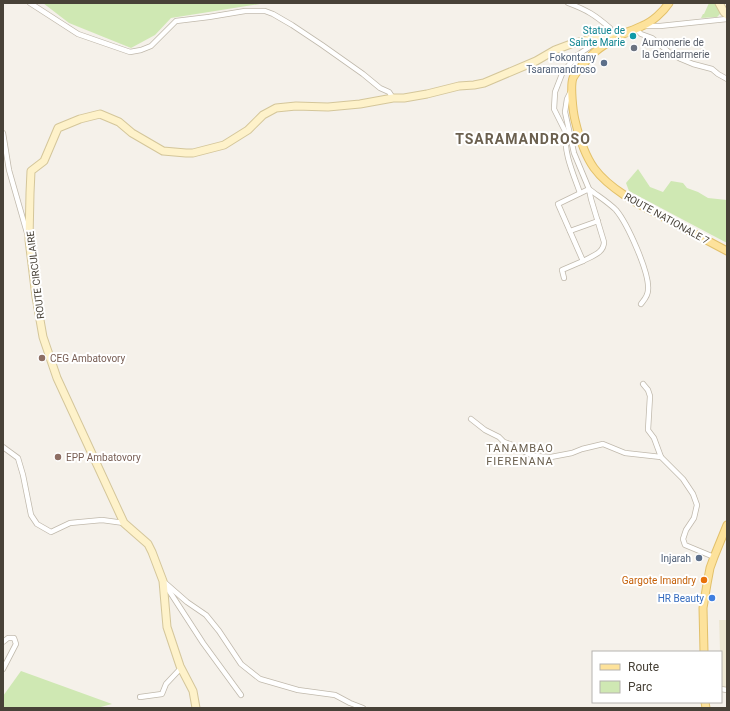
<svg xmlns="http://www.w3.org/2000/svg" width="730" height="711" font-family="Roboto,sans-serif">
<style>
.education{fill:#ede7d4}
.green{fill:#cfe8b3}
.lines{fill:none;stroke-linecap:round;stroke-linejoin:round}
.street-casing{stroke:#c0b9ac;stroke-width:6}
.secondary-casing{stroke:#d4c69a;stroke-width:9}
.primary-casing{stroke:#e2c06a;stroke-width:9}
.street{stroke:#fff;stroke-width:4.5}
.secondary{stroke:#fef2ca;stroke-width:7}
.primary{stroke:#fde29b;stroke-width:7}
.culture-dot{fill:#0f9aa8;stroke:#fff;stroke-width:1.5}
.worship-dot{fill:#6b7280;stroke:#fff;stroke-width:1.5}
.service-dot{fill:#5c6f8a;stroke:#fff;stroke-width:1.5}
.education-dot{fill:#8d6e63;stroke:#fff;stroke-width:1.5}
.food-dot{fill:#e8710a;stroke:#fff;stroke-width:1.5}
.shop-dot{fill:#3f7fe0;stroke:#fff;stroke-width:1.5}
.labels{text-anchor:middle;stroke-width:4;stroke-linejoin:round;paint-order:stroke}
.culture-label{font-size:10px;fill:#0d838f;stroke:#fff;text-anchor:end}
.worship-label{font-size:10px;fill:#5b616d;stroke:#fff;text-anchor:start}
.service-label{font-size:10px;fill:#4e5e75;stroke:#fff;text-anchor:end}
.street-label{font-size:10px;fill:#484238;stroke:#fff}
.education-label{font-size:10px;fill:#785e54;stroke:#fff;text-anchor:start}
.food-label{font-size:10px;fill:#c56008;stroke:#fff;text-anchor:end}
.shop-label{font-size:10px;fill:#366cbe;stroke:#fff;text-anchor:end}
.neighbourhood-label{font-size:11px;letter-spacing:1px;fill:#6b604f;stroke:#fff}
.district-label{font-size:14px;font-weight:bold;letter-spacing:1px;fill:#6b604f;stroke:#fff}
</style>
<rect width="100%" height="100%" fill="#f5f1ea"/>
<!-- education -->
<path class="education" d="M719,620h8v67h-6v-35h-1z"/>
<!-- green -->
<g class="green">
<path d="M43,3h223l-95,15 -16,17 -24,13 -62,-25z"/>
<path d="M709,3h6l5,7v4l-3,3 -16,1 2,-4h1z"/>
<path d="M638,169l12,18 13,5 8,-11 12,2 4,5 11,4 10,6 19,2v43l-98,-52 -3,-8z"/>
<path d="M21,671l91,33 -15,4h-94v-12z"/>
</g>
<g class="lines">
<defs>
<g id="street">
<path d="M30,3l48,31 52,18 11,-2 10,-4 25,-25 33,-4 36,-6h20l8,3 19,11 30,20 41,29 17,14 9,4 4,6"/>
<path d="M568,3c19,7 27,12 42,25l-4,8 -30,20 -14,18 -7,18 -1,17 13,26c-5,15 8,43 13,58"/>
<path d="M645,26h15l67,-7"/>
<path d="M636,29l5,5 11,4 18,15 11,6 12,5 19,5 6,5 9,5"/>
<path d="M571,91l-4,8 -2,13 9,41 15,36 2,10 13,43c0,11 -12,14 -21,19l-25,-57 31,-15"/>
<path d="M3,133l6,37 18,63"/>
<path d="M589,189c9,7 19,13 27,21 11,13 34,63 32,80 0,6 -4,10 -7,14"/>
<path d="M570,231l28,-10"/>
<path d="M564,278l-2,-8 21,-9"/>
<path d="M643,384l5,6 2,6 -2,34 6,8 7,19"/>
<path d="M471,419l14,11 14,7 5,5 6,2 23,12 18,1 21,-4 10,-4 21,-5 22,9 36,4 22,22 10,15 4,11 -3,13 -8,12 -3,9 2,6 29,12"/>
<path d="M3,447l15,11 5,17 8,40 6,9 14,8 19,-9 32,-3 22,3"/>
<path d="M163,581l24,21 19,13 13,16 22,33 19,15 38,11 37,5 15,8 13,5"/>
<path d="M166,586l37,57 38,52"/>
<path d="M3,642l5,-4h6l2,6 -13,25"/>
<path d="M721,689l6,1"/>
<path d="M140,697l22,-3 4,-10 15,-16"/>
</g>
<g id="secondary">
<path d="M719,3l5,9 3,3"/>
<path d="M196,708l-3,-17 -13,-25 -13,-39 -4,-46 -11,-29 -4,-8 -24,-21 -67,-145 -14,-41 -7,-40 -7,-57 1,-47 1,-22 13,-10 14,-33 22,-9 20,-5 19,8 13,11 31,18 23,2h7l31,-8 24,-15 15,-15 13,-7 20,-2 32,1 32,-3 33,-6h11l23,-4 32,-8 15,-1 10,-2 52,-22 19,-11 16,-6 47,-12 8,1"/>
</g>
<g id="primary">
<path d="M669,3c-6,9 -17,19 -27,23 -6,3 -12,5 -17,7 -13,7 -28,15 -37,26 -4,4 -13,15 -15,19 -3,8 0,34 2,42 4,17 9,34 19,48 16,22 48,38 71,50 21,11 41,22 62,33"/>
<path d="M704,652l-1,-44 4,-24 3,-16 4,-11 13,-32"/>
<path d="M705,702l1,6"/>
</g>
</defs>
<!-- street casing -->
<use href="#street" class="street-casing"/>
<!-- secondary casing -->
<use href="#secondary" class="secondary-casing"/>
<!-- primary casing -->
<use href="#primary" class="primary-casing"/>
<!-- street -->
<use href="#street" class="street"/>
<!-- secondary -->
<use href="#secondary" class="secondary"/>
<!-- primary -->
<use href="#primary" class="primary"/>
</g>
<!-- markers -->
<circle class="culture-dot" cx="633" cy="36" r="4"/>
<circle class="worship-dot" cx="634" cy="48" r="4"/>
<g class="service-dot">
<circle cx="604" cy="63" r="4"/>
<circle cx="699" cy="558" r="4"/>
</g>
<g class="education-dot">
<circle cx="42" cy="358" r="4"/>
<circle cx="58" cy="457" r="4"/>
</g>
<circle class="food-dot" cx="704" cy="580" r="4"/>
<circle class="shop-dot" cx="712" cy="598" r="4"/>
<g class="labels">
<!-- culture labels -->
<g class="culture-label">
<text x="625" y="34">Statue de<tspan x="625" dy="12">Sainte Marie</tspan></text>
</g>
<!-- worship labels -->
<g class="worship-label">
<text x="642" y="46">Aumonerie de<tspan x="642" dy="12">la Gendarmerie</tspan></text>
</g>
<!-- service labels -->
<g class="service-label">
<text x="596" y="61">Fokontany<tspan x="596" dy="12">Tsaramandroso</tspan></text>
<text x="691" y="562">Injarah</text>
</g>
<!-- street labels -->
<g class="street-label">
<text transform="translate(667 218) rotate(29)" y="4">ROUTE NATIONALE 7</text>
<text transform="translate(35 275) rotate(-97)" y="4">ROUTE CIRCULAIRE</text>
</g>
<!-- education labels -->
<g class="education-label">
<text x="50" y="362">CEG Ambatovory</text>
<text x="66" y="461">EPP Ambatovory</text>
</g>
<!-- food labels -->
<g class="food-label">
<text x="696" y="584">Gargote Imandry</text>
</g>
<!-- shop labels -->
<g class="shop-label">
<text x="704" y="602">HR Beauty</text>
</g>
<!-- neighbourhood labels -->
<g class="neighbourhood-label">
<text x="520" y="452">TANAMBAO<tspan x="520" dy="13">FIERENANA</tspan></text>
</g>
<!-- district labels -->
<g class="district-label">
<text x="523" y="144">TSARAMANDROSO</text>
</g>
</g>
<!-- border -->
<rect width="730" height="711" fill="none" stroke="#484238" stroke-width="8"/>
<!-- legend -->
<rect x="592" y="651" width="130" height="52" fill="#ffffff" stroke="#b6b3af"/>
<rect x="600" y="664" width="20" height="6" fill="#fde29b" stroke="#b6b3af"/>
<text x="628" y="671" font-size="12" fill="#484238">Route</text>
<rect x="600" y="681" width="20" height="12" fill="#cfe8b3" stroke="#b6b3af"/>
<text x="628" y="691" font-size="12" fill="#484238">Parc</text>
</svg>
